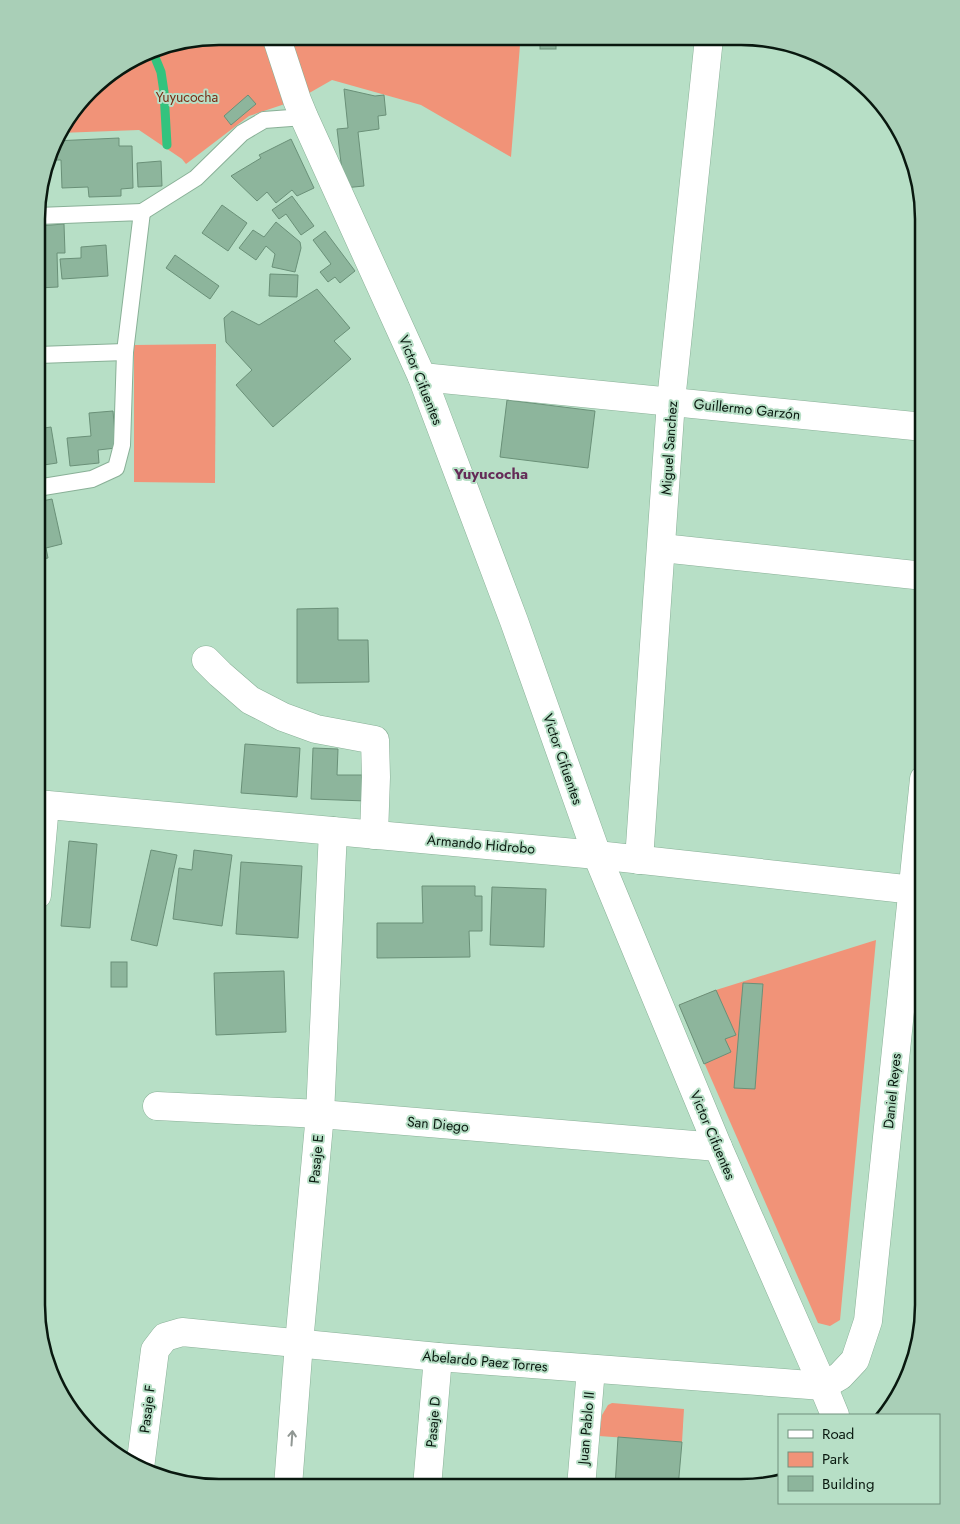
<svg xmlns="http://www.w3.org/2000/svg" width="960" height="1524" font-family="Jost,sans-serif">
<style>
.green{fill:#f19378}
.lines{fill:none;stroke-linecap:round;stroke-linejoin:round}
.stream{stroke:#33c37e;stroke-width:9}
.building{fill:#8db59c;stroke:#6a9078}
.service-casing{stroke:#89b097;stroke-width:18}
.minor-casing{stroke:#89b097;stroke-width:29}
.service{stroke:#fff;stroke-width:16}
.minor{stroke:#fff;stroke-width:28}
.oneway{stroke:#909793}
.labels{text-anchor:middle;stroke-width:4;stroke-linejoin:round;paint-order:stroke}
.park-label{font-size:14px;fill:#772b14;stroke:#b7dfc6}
.street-label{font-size:14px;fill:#09180f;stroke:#b7dfc6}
.neighbourhood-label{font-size:15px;font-weight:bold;fill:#642b57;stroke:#b7dfc6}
.rim{fill:none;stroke:#09180f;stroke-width:2.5}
</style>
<rect width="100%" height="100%" fill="#b7dfc6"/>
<!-- green -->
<g class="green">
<path d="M219,36l267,1 34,8 -9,112 -90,-52 -89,-25 -35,20 -48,16 -63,48 -4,-5 -43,-29 -80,3 39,-51 51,-32z"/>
<path d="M216,344l-1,139 -81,-1v-137z"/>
<path d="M876,940l-36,380 -10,6 -12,-3 -139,-318 37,-15z"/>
<path d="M612,1403l72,6 -2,33 -83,-6 3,-21 6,-10z"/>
</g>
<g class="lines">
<!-- stream -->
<path class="stream" d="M152,50l9,22 3,20 3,53"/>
</g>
<!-- building -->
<g class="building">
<rect x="540" y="37" width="16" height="12"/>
<path d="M344,89l31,7 9,-1 2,20 -8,1 1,13 -21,3 6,54 -20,2 -7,-59 11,-1z"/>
<path d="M248,95l8,9 -25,21 -7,-9z"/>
<path d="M119,138v8h13l1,42 -12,1v7l-32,1 -1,-10 -26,1 -1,-28h-12l5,-19z"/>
<path d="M291,139l23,49 -17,8 -5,-6 -16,13 -9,-11 -10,9 -26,-25 30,-18 -2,-3z"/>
<path d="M161,161l1,25 -24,1 -1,-24z"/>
<path d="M292,196l22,30 -13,9 -15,-21 -7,5 -7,-9z"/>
<path d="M222,205l25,18 -19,28 -26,-18z"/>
<path d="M276,222l24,20 1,6 -6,24 -23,-5 3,-13 -9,-8 -10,14 -17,-12 14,-18 11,7z"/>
<path d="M64,224l1,29h-8l1,34 -20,1v-62z"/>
<path d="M325,231l30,40 -15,12 -5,-6 -7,5 -8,-10 11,-8 -18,-24z"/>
<path d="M106,245l2,31 -46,3 -2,-20 21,-1v-11z"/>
<path d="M175,255l44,31 -9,13 -44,-31z"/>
<path d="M270,274l28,1 -1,22 -28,-1z"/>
<path d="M317,289l33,39 -16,13 17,18 -78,68 -37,-42 16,-15 -26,-28 -2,-24 8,-7 27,14z"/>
<path d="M507,400l88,11 -7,57 -88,-11z"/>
<path d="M113,411l3,37 -18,2 1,13 -29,3 -3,-28 24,-2 -2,-23z"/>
<path d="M51,427l6,36 -20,3v-37z"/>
<path d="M52,499l10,45 -16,4 2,10 -11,2v-58z"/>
<path d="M338,608v32h30l1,42 -72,1v-74z"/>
<path d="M245,744l55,4 -3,49 -56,-4z"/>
<path d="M313,748l25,1 -1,26h29v26l-55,-2z"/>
<path d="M69,841l28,3 -7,84 -29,-2z"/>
<path d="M151,850l26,5 -20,91 -26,-6z"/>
<path d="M194,850l38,5 -10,71 -49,-7 6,-51 13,2z"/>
<path d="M241,862l61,4 -4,72 -62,-4z"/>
<path d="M422,886h53v10h7v35h-13l1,26 -93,1v-35h46z"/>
<path d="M492,887l54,2 -2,58 -54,-2z"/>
<rect x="111" y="962" width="16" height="25"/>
<path d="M284,971l2,61 -70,3 -2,-62z"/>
<path d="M743,983l20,1 -8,105 -21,-1z"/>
<path d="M716,990l20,45 -11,4 6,13 -27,12 -25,-59z"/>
<path d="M618,1437l64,5 -4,46 -63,-1z"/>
</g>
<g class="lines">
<defs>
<g id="service">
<path d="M142,212l54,-34 46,-45 22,-13 40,-3"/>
<path d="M38,355l87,-3"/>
<path d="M37,488l55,-9 24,-11 6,-23 3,-93 17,-140 -104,4"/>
</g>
<g id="minor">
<path d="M276,36l21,64 7,17 118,260 92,244 83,234 121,292 105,239 12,29"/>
<path d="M422,377l502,50"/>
<path d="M662,548l262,28"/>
<path d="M206,660l14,14 30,26 33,17 33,12 59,11 1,37 -2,58"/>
<path d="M37,804l560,51 326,36"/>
<path d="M639,860l32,-459 38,-363"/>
<path d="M37,895l8,-90"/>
<path d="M157,1106l163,8 398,33"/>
<path d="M140,1468l15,-118 10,-13 17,-5 256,25 385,29 17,-10 15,-16 13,-39 56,-542"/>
<path d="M288,1486l11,-143 21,-229 13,-283"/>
<path d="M427,1487l11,-130"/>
<path d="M581,1487l10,-118"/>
</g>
</defs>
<!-- service casing -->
<use href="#service" class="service-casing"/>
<!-- minor casing -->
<use href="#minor" class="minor-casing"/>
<!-- service -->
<use href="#service" class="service"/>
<!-- minor -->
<use href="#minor" class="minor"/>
</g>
<!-- one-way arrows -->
<defs><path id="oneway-shaft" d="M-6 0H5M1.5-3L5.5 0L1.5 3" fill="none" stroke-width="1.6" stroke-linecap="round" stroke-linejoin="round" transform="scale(1.25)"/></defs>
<use class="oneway" href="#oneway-shaft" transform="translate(292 1438) rotate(-86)"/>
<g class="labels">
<!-- park labels -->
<g class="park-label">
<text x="187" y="102">Yuyucocha</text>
</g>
<!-- street labels -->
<g class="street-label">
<text transform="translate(421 380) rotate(68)" y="5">Victor Cifuentes</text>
<text transform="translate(747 409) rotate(6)" y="5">Guillermo Garzón</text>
<text transform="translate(669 448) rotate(-86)" y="5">Miguel Sanchez</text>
<text transform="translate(563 759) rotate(71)" y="5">Victor Cifuentes</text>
<text transform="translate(481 844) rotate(5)" y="5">Armando Hidrobo</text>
<text transform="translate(892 1091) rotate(-84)" y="5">Daniel Reyes</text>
<text transform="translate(438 1124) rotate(5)" y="5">San Diego</text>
<text transform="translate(713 1135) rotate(67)" y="5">Victor Cifuentes</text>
<text transform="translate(316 1159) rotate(-85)" y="5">Pasaje E</text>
<text transform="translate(485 1361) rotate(5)" y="5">Abelardo Paez Torres</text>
<text transform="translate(147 1409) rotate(-83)" y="5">Pasaje F</text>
<text transform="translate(433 1422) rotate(-85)" y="5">Pasaje D</text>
<text transform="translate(586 1428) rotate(-85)" y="5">Juan Pablo II</text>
</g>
<!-- neighbourhood labels -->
<g class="neighbourhood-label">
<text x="491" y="479">Yuyucocha</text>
</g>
</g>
<!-- crop -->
<path d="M0 0H960V1524H0ZM219 45H741A174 174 0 0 1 915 219V1305A174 174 0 0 1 741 1479H219A174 174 0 0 1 45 1305V219A174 174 0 0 1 219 45Z" fill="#a9cfb7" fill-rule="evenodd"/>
<path class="rim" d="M219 45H741A174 174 0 0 1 915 219V1305A174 174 0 0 1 741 1479H219A174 174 0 0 1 45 1305V219A174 174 0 0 1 219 45Z"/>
<!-- legend -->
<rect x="778" y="1414" width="162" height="90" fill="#b7dfc6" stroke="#718f7d"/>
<rect x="788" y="1430" width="25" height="8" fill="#ffffff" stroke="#718f7d"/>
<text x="822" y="1439" font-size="15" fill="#09180f">Road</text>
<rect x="788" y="1452" width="25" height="15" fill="#f19378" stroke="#718f7d"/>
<text x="822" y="1464" font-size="15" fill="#09180f">Park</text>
<rect x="788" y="1476" width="25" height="15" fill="#8db59c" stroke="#718f7d"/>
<text x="822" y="1489" font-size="15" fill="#09180f">Building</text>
</svg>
